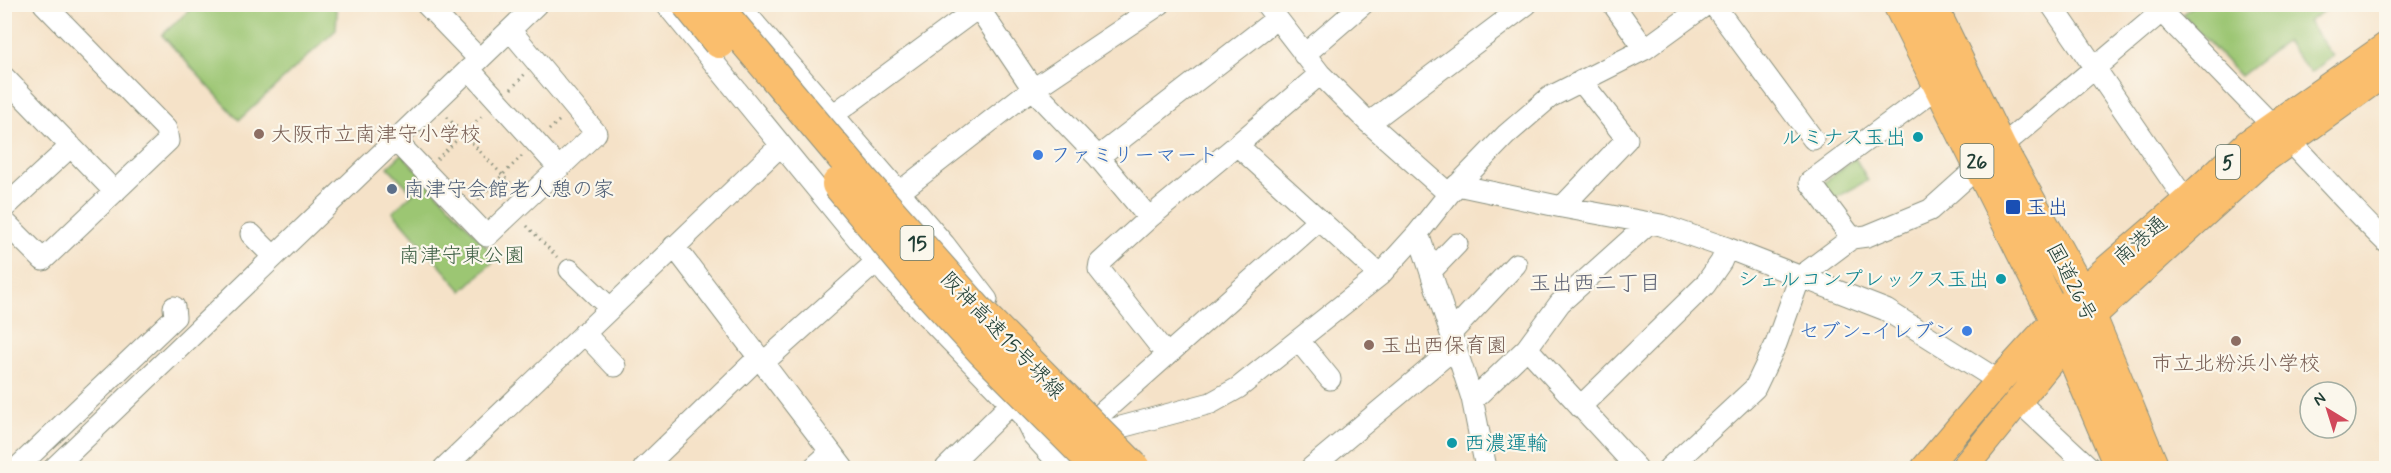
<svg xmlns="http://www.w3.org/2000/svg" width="2391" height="473" font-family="Mynerve,'Klee One',sans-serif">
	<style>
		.green { fill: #9cc673; stroke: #5e8254; stroke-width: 1.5 }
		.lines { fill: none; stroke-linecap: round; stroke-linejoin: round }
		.minor-casing { stroke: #8a907e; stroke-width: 23 }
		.major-casing { stroke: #8a907e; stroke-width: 29 }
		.highway-casing { stroke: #8a907e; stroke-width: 34 }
		.path { stroke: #8a907e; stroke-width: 3; stroke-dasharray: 1.5 4.5; stroke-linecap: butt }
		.minor { stroke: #fff; stroke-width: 21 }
		.major { stroke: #fabe6d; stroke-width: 27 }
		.highway { stroke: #fabe6d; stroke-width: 32 }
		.highway-bridge-casing { stroke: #8a907e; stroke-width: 34; stroke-linecap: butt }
		.highway-bridge { stroke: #fabe6d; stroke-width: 32 }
		.education-dot { fill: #8d6e63; stroke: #fbf7ec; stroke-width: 2 }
		.culture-dot { fill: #0f9aa8; stroke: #fbf7ec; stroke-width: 2 }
		.shop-dot { fill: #3f7fe0; stroke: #fbf7ec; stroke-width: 2 }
		.service-dot { fill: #5c6f8a; stroke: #fbf7ec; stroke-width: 2 }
		.transit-dot { fill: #1a4fb4; stroke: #fbf7ec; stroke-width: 2 }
		.labels { text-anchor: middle; stroke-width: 4.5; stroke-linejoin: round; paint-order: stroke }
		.shield { fill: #fbf7ec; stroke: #61756b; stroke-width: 1.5 }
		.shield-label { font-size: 20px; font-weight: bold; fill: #1f3d34 }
		.education-label { font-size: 21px; fill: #785e54; stroke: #fbf7ec; text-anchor: start }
		.culture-label { font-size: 21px; fill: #0d838f; stroke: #fbf7ec; text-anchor: end }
		.shop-label { font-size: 21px; fill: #366cbe; stroke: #fbf7ec; text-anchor: start }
		.service-label { font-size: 21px; fill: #4e5e75; stroke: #fbf7ec; text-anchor: start }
		.transit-label { font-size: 21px; fill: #164399; stroke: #fbf7ec; text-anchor: start }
		.street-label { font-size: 21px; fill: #1f3d34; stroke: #fbf7ec }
		.park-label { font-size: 21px; fill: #3e5f44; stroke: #fbf7ec }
		.neighbourhood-label { font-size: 22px; fill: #606475; stroke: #fbf7ec }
	</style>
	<rect width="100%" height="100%" fill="#fbf7ec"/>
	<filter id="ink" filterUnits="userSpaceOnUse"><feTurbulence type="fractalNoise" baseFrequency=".0167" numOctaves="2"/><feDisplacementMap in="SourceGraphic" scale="12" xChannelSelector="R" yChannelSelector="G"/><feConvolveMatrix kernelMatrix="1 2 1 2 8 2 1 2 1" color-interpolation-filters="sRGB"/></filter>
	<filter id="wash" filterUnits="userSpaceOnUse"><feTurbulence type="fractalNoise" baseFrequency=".008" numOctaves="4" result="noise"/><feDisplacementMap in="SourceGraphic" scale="24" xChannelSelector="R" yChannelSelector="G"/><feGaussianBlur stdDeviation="1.35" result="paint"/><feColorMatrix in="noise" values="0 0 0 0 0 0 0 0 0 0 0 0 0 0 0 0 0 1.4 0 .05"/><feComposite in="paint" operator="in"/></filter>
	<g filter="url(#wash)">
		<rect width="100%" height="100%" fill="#f5e2c8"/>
		<!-- green -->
		<path class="green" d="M2196 4 2332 5 2308 22 2333 56 2310 73 2286 41 2240 76 2182 14Z
			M331 5 337 11 336 30 239 120 162 35 195 5Z
			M402 154 497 258 462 291 393 212 413 193 388 167Z
			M1855 158 1868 180 1830 201 1820 186Z"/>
	</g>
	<g filter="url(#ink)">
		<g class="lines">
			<defs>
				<path id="minor" d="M426 4 479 59
					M666 4 888 276 1023 416 1052 433
					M738 4 944 244 987 300
					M976 4 1033 89 1098 157 1149 218
					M1266 4 1320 74 1237 145 1380 275
					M1613 4 1645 49
					M1713 4 1813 139
					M2051 4 2186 201
					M2154 4 2273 126
					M1304 55 1363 4
					M469 69 559 168
					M1320 74 1369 123 1449 194
					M4 77 115 192
					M833 115 983 4
					M1369 123 1527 4
					M395 140 487 236 596 133 510 30
					M2290 141C2322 175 2353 210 2386 242
					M2000 148 2160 13
					M1098 157 1276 19
					M1457 185 1562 207 1661 225 1727 248 1886 310 1999 381
					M888 201 1020 98 1160 4
					M1562 207 1627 139 1581 81
					M4 208 71 146
					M4 221 43 260 168 141 166 129 44 4
					M1418 233 1472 398 1486 468
					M251 234 273 256
					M1852 238 1810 182 1939 86
					M674 246 843 468
					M570 270 610 308
					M1431 271 1457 244
					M1452 332 1516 264
					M584 333 615 366
					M1299 341 1330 379
					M1527 348 1637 468
					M1166 354 1099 269 1100 263 1149 218 1237 145
					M763 363 876 262
					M1473 400 1527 348 1560 303 1649 223
					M2018 401 2090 468
					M1580 407 1705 285 1721 262 1727 248
					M1025 419 1033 435 1063 468
					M1094 420 1319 220
					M1106 431 1211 403 1238 388 1380 275 1418 233 1449 194 1506 135 1550 97 1645 49 1707 4
					M17 468 175 317 174 307
					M54 468 537 4
					M444 468 780 146
					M644 468 759 357
					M813 468 831 452
					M946 468 1011 404
					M1311 468 1457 346
					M1669 468 1755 388 1776 344 1800 277 1852 238 1867 236 1930 210 1979 166"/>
				<path id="major" d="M1925 468 1999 381 2080 292 2186 201 2248 143 2386 46
					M1964 468 2067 341 2091 317 2261 162 2386 72"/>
				<path id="highway" d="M1899 4 2067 341 2121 468
					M1930 4 2000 148 2080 292 2153 468"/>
			</defs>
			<!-- minor casing -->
			<use href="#minor" class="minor-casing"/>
			<!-- major casing -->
			<use href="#major" class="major-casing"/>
			<!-- highway casing -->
			<use href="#highway" class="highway-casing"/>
			<!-- path -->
			<path class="path" d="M511 89 525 74
				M447 117 513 186
				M549 130 560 120
				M437 159 484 114
				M478 199 523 155
				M527 226 557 257"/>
			<!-- minor -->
			<use href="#minor" class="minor"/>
			<!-- major -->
			<use href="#major" class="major"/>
			<!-- highway -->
			<use href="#highway" class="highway"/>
			<defs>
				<path id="highway-bridge" d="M688 4 719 42
					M714 4 862 180 977 310 1134 468
					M838 184 927 290 982 350 1099 468"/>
			</defs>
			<!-- highway-bridge casing -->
			<use href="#highway-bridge" class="highway-bridge-casing"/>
			<!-- highway-bridge -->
			<use href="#highway-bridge" class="highway-bridge"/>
		</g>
	</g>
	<!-- markers -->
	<g class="education-dot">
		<circle cx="259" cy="134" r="6"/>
		<circle cx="2236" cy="341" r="6"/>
		<circle cx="1369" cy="345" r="6"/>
	</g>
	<g class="culture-dot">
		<circle cx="1918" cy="137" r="6"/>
		<circle cx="2001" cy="279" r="6"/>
		<circle cx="1452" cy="443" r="6"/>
	</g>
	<g class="shop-dot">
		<circle cx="1038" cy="155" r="6"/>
		<circle cx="1967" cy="331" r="6"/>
	</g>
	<circle class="service-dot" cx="392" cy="189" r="6"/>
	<rect class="transit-dot" x="2005" y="199" width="16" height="16" rx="3"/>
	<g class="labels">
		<!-- shield labels -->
		<g class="shield">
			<rect x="1960.5" y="144" width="33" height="34" rx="4.5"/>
			<rect x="2216" y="145" width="24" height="34" rx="4.5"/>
			<rect x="900.5" y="226" width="33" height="34" rx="4.5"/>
		</g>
		<g class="shield-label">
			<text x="1977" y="168">26</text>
			<text x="2228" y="169">5</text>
			<text x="917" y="250">15</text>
		</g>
		<!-- education labels -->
		<g class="education-label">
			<text x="271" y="141">大阪市立南津守小学校</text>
			<text x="1381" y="352">玉出西保育園</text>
			<text x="2236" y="370" text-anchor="middle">市立北粉浜小学校</text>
		</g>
		<!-- culture labels -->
		<g class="culture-label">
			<text x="1906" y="144">ルミナス玉出</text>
			<text x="1989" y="286">シェルコンプレックス玉出</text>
			<text x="1464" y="450" text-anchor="start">西濃運輸</text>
		</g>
		<!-- shop labels -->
		<g class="shop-label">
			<text x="1050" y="162">ファミリーマート</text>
			<text x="1955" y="338" text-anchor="end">セブン-イレブン</text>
		</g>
		<!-- service labels -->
		<g class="service-label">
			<text x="404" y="196">南津守会館老人憩の家</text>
		</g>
		<!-- transit labels -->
		<g class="transit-label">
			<text x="2026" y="214">玉出</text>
		</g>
		<!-- street labels -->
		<g class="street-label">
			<text transform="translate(2140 240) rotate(-41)" y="7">南港通</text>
			<text transform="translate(2072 282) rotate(63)" y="7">国道26号</text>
			<text transform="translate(1003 335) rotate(46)" y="7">阪神高速15号堺線</text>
		</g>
		<!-- park labels -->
		<g class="park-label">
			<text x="462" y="262">南津守東公園</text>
		</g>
		<!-- neighbourhood labels -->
		<g class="neighbourhood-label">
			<text x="1595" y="290">玉出西二丁目</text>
		</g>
	</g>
	<!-- margin -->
	<rect width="2391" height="473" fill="none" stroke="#fbf7ec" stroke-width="24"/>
	<!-- north arrow -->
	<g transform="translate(2328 410) rotate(322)"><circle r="28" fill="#fbf7ec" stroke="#a3ada2" stroke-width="1.5"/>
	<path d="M0-4.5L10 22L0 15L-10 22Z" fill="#d1495b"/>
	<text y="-9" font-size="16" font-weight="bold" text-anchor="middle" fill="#1f3d34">N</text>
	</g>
</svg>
